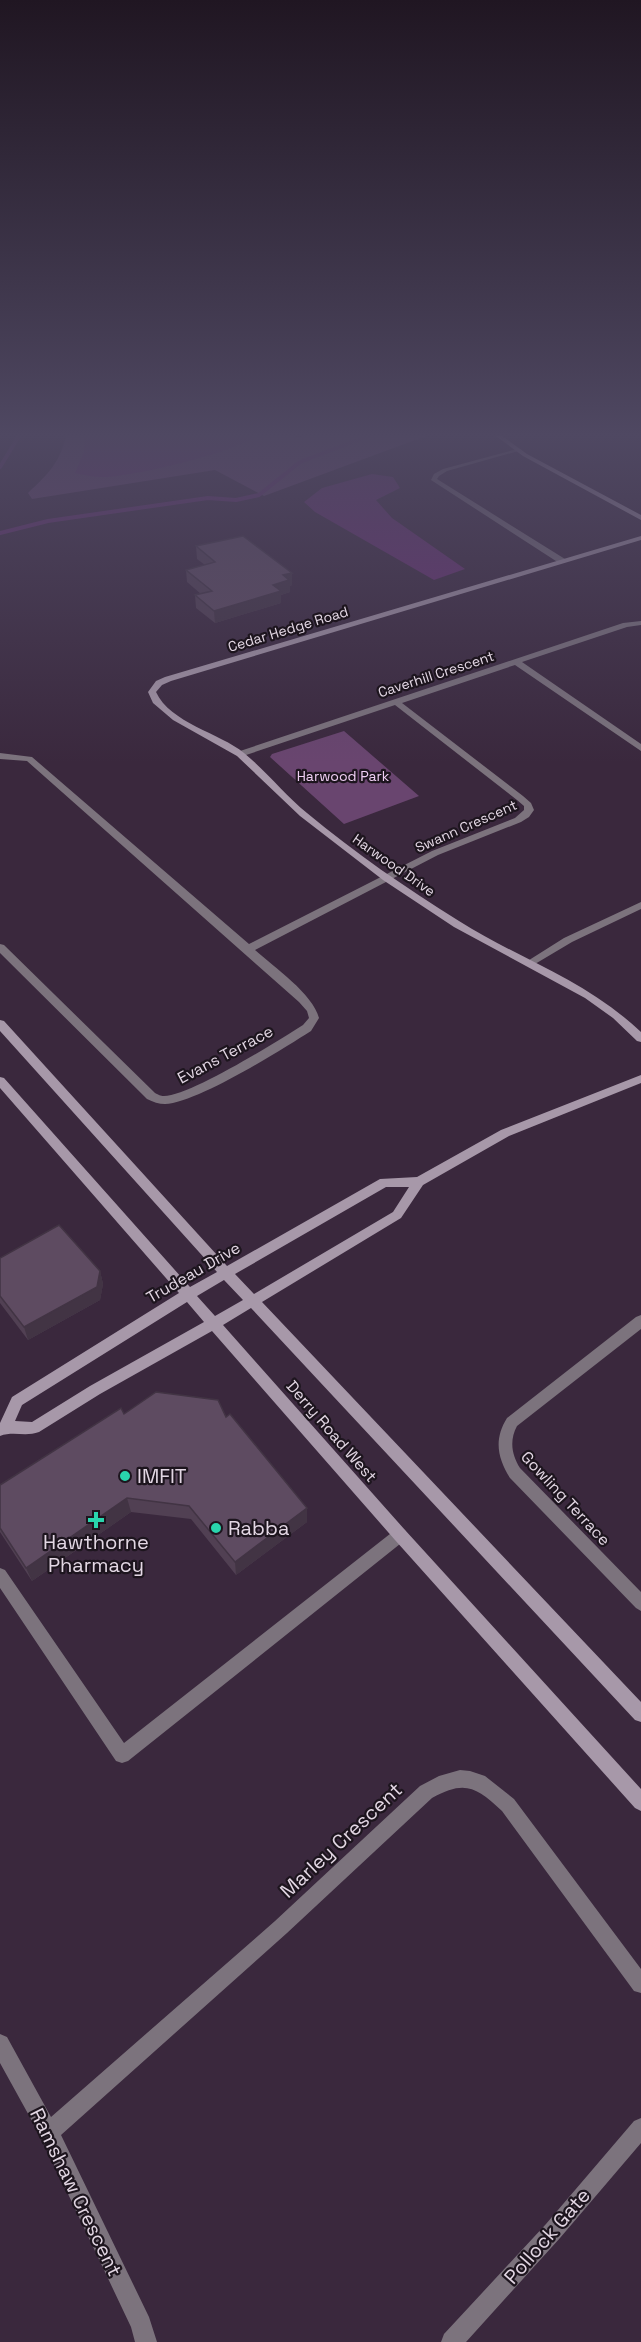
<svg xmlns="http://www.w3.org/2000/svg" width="641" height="2342" font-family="'Space Grotesk',sans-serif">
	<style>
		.green { fill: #69456f }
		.water { fill: #692f72 }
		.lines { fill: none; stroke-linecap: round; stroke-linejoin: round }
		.stream { stroke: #692f72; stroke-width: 4 }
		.lane { fill: #7c737d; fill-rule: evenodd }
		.street { fill: #7c737d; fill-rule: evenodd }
		.secondary { fill: #a798a9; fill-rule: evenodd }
		.wall { fill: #514053 }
		.shaded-wall { fill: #423444 }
		.building { fill: #5e4b61; stroke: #423444; stroke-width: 1.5 }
		.poi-dot { fill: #29d5ad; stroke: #1d151e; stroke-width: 2 }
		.labels { text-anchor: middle; stroke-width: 4.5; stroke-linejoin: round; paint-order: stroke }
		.far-street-label { font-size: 14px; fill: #e3d7e4; stroke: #1d151e }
		.far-park-label { font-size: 14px; fill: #f0cff4; stroke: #1d151e }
		.street-label { font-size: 16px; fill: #e3d7e4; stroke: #1d151e }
		.near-poi-label { font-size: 20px; fill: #e3d7e4; stroke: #1d151e; text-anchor: start }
		.near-street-label { font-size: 20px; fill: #e3d7e4; stroke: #1d151e }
	</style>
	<rect width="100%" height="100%" fill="#3a283d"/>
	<!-- green -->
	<path class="green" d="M66 436H294L299 438 305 436H426L264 496 215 470 32 499 28 493C49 473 59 464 66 436Z
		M344 731 419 796 344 824 270 757 272 754Z"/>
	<!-- water -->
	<path class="water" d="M85 436H255C238 452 127 478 102 477 93 477 84 475 75 473L84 452Z
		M372 474 393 477 400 488 376 500 392 518 465 569 434 580 315 512 304 502 322 488Z"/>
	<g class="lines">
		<!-- stream -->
		<path class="stream" d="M0 467 19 436
			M0 533 48 521 208 498 236 500 259 495 300 462 368 436"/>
		<!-- lane -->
		<path class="lane" d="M400 1528 405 1530 407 1535 405 1540 128 1761 122 1763 116 1761 0 1588V1568L5 1570 124 1743 395 1530Z"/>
		<!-- street -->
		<path class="street" d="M517 449 522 450 447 471 439 476 437 479 565 559V563H559L431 480 434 474 443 469Z
			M641 621V625L627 627 522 662 641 744V751L515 665 402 703 523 796 531 803 534 810 529 817 521 822 438 855 255 950C274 967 313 994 319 1018L311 1031C281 1050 197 1103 165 1104 159 1104 153 1102 147 1099L0 953V944L4 945 155 1093C159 1095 160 1096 164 1096 190 1096 278 1041 303 1025L309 1018 307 1011 299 1002 27 761 0 759V753L32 757 249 944 432 851 515 818 524 810V806L517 800 395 705 243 756H237V752L623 623Z
			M641 902V909L572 942 535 964 531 965 526 962 564 938Z
			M641 1315V1329L517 1426C509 1441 512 1455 520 1468L641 1592V1611L636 1608 510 1478C497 1457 494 1439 507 1418L636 1317Z
			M460 1770 470 1771 485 1776 514 1799 641 1969V1993L634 1991 502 1811C476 1787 465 1780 432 1798L287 1933 61 2135 149 2317 157 2342H135L131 2327 42 2139 0 2063V2034L7 2037 51 2117 275 1921 420 1786 439 1776Z
			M641 2118V2143L560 2238 466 2342H441L444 2334 546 2224 634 2121Z"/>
		<!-- secondary -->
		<path class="secondary" d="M496 436H502L527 454 641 515V520L523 456Z
			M641 536V540L171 681 162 685 156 692C170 723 220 733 244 753 267 772 285 795 307 813 355 853 406 888 459 921 521 960 586 980 641 1032V1042L637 1041 613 1018 585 998 454 927 383 880 300 816 237 756 173 720 153 703 148 692 156 681 165 677Z
			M0 1020 4 1021 227 1266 380 1179 417 1177 501 1130 641 1075V1083L509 1136 423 1185 401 1218 262 1302 641 1702V1722L635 1720 251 1308 223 1325 405 1530 641 1789V1811L635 1808 395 1540 212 1331 100 1394 39 1432C26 1437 13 1431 0 1436V1423L12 1397 179 1293 0 1088V1077L4 1078 190 1287 217 1272 0 1031ZM386 1187H409L393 1212 254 1294 235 1274ZM224 1280 243 1300 215 1316 197 1296ZM187 1302 204 1322 90 1386 32 1422 15 1421 22 1405Z"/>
	</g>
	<!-- wall -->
	<path class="wall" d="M196 546 292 585 290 586V592L281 595V603L215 623 196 608 195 595 201 594 187 582 186 570 205 565 197 559Z
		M0 1258 100 1271 103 1284 100 1300 28 1340 0 1303Z
		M124 1414 226 1417 307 1522 236 1575 191 1519 131 1512 32 1581 0 1532V1485Z"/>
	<!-- shaded-wall -->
	<path class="shaded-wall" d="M292 573V585L290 586V592L281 595V603L215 623 214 611 283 575Z
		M100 1271 103 1284 100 1300 28 1340 24 1327Z
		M127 1498 131 1512 32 1581 26 1568Z
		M307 1508V1522L236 1575 235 1562Z"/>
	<!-- building -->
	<path class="building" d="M243 536 292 573 283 575 289 580 273 585 281 591 214 611 195 595 212 591 186 570 215 562 196 546Z
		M59 1225 100 1271 97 1287 24 1327 0 1296V1258Z
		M156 1392 218 1400 226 1417 230 1414 307 1508 235 1562 189 1506 127 1498 26 1568 0 1528V1485L121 1408 124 1414Z"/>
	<!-- sky -->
	<linearGradient id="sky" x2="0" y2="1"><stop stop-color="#201622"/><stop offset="0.57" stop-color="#4f4862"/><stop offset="1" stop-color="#4f4862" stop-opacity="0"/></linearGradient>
	<rect width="641" height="763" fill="url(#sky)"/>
	<!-- markers -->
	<g class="poi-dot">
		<circle cx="125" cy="1476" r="6"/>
		<path d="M93 1511h6v6h6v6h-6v6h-6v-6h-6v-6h6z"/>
		<circle cx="216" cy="1528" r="6"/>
	</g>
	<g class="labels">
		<!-- far-street labels -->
		<g class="far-street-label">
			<text transform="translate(288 629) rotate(-17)" y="5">Cedar Hedge Road</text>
			<text transform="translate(436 674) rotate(-18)" y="5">Caverhill Crescent</text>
			<text transform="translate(466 826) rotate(-24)" y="5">Swann Crescent</text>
			<text transform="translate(394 865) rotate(35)" y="5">Harwood Drive</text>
		</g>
		<!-- far-park labels -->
		<g class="far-park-label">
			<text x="343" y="781">Harwood Park</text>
		</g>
		<!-- street labels -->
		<g class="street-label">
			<text transform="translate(225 1054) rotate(-28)" y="6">Evans Terrace</text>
			<text transform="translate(193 1272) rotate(-30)" y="6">Trudeau Drive</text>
			<text transform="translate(332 1431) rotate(49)" y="6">Derry Road West</text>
			<text transform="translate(566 1498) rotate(47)" y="6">Gowling Terrace</text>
		</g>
		<!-- near-poi labels -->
		<g class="near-poi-label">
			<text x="137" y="1483">IMFIT</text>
			<text x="228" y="1535">Rabba</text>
			<text x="96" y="1549" text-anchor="middle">Hawthorne<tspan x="96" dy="23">Pharmacy</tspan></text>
		</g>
		<!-- near-street labels -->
		<g class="near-street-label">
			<text transform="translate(341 1840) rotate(-43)" y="7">Marley Crescent</text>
			<text transform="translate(76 2192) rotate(64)" y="7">Ramshaw Crescent</text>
			<text transform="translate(547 2236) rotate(-49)" y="7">Pollock Gate</text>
		</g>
	</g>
</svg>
